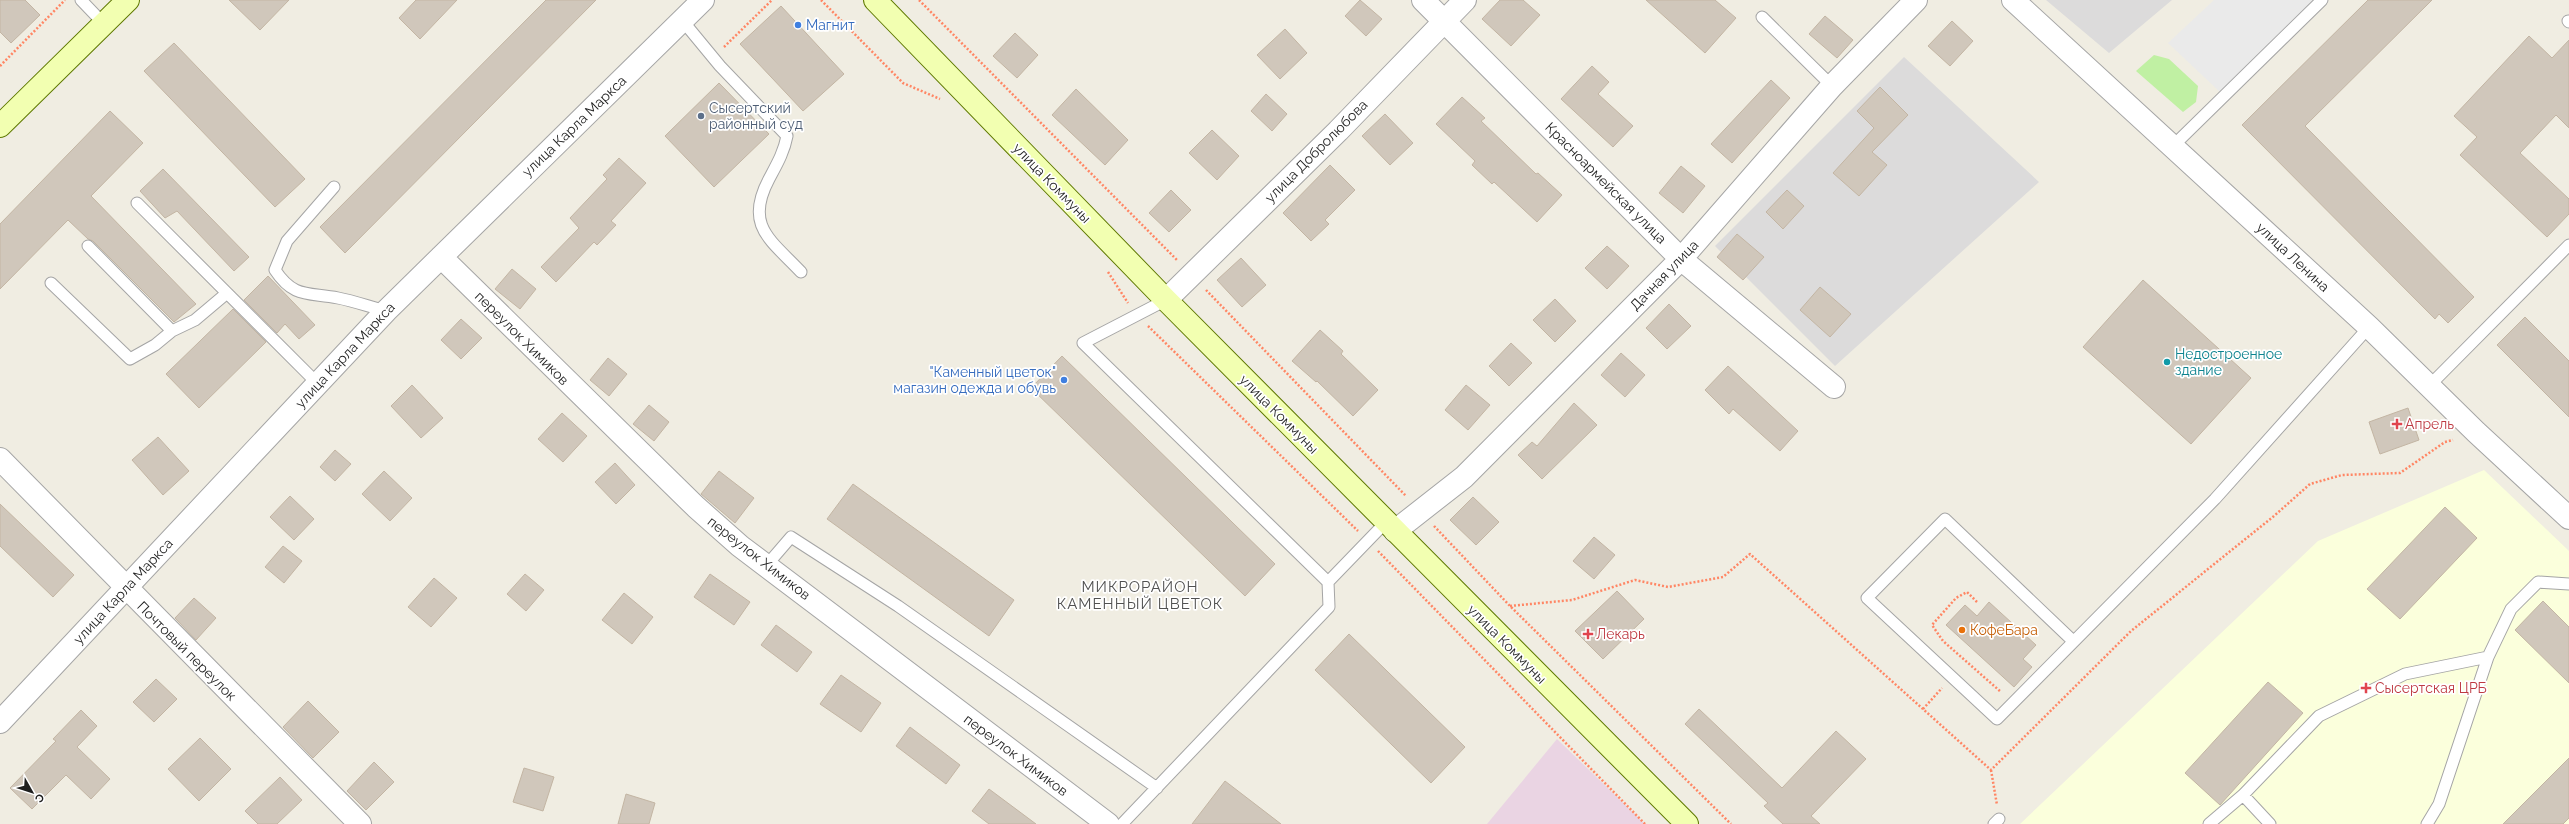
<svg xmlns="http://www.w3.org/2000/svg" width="2569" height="824" font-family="Raleway,sans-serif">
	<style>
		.residential { fill: #dcdbdb }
		.industrial { fill: #ead4e3 }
		.education { fill: #fbffdc }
		.grass { fill: #c0f0a3 }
		.parking { fill: #eaeaea }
		.building { fill: #d0c7bb; stroke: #c3b5a3 }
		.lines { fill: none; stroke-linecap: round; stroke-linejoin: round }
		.lane-casing { stroke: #a5a5a5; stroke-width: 13 }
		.street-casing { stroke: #a5a5a5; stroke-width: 24 }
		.secondary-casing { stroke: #5f7900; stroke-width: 24 }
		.path { stroke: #ff8664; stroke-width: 2.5; stroke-dasharray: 2 2; stroke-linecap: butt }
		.lane { stroke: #fff; stroke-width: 11 }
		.street { stroke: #fff; stroke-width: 22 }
		.secondary { stroke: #f2ffb1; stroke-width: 22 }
		.shop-dot { fill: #3f7fe0; stroke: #fff; stroke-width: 1.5 }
		.service-dot { fill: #5c6f8a; stroke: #fff; stroke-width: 1.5 }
		.culture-dot { fill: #0f9aa8; stroke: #fff; stroke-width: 1.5 }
		.health-dot { fill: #e0444e; stroke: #fff; stroke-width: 1.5 }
		.food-dot { fill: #e8710a; stroke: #fff; stroke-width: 1.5 }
		.labels { text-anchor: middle; stroke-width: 3.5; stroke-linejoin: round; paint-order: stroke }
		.shop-label { font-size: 14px; fill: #366cbe; stroke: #fff; text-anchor: start }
		.service-label { font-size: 14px; fill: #4e5e75; stroke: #fff; text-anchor: start }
		.street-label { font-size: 14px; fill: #1e1e1e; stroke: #fff }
		.culture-label { font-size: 14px; fill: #0d838f; stroke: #fff; text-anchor: start }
		.health-label { font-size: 14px; fill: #be3a42; stroke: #fff; text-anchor: start }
		.food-label { font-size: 14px; fill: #c56008; stroke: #fff; text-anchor: start }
		.neighbourhood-label { font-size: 15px; letter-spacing: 1px; fill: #515151; stroke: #fff }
	</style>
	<rect width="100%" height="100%" fill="#f0ede2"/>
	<!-- residential -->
	<path class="residential" d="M2046 0H2172L2109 53Z
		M1904 57 2039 182 1835 366 1715 246Z"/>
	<!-- industrial -->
	<path class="industrial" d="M1557 739 1645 824H1487Z"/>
	<!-- education -->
	<path class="education" d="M2484 470 2569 551V824H2020L2318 541Z"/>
	<!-- grass -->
	<path class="grass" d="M2154 55 2169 59 2198 86 2196 102 2183 112 2136 71Z"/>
	<!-- parking -->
	<path class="parking" d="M2214 0H2316L2220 92 2168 43Z"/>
	<!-- building -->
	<path class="building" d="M0 0H25L40 15 11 43 0 32Z
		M229 0H289L260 30Z
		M416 0H457L420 39 399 18Z
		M546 0H596L345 253 320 227Z
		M1360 0 1382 19 1366 36 1345 16Z
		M1500 0H1523L1540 15 1511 46 1482 19Z
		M1646 0H1715L1736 18 1705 53Z
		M2368 0H2432L2305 126 2474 297 2448 323 2439 314 2435 319 2242 125Z
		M781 6 844 74 803 111 740 44Z
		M1825 16 1853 40 1837 58 1809 34Z
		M1952 21 1973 41 1950 66 1928 46Z
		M1285 29 1307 53 1280 79 1257 55Z
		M1015 33 1038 55 1017 78 993 56Z
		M2529 36 2552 58 2569 40V128L2556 115 2520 153 2569 199V214L2547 237 2460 155 2477 137 2454 116Z
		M174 43 305 179 275 207 144 71Z
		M1592 66 1609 82 1598 94 1633 126 1613 147 1561 99Z
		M1771 80 1790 98 1732 163 1711 144Z
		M719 83 769 134 714 187 665 136Z
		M1880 87 1908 115 1872 152 1887 165 1859 196 1833 173 1874 128 1857 111Z
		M1076 89 1128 140 1105 165 1052 115Z
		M1266 94 1287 114 1272 131 1251 111Z
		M1462 97 1485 118 1481 121 1536 174 1538 173 1562 195 1537 222 1494 182 1492 184 1472 165 1475 161 1436 124Z
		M110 111 143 143 91 196 196 304 174 322 93 241 88 239 68 220 0 289V224Z
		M1385 114 1413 143 1390 165 1362 136Z
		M1212 130 1239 156 1217 180 1189 153Z
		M619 158 646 183 611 221 616 225 597 245 594 242 556 282 541 267 579 228 570 218 607 179 603 175Z
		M1330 165 1355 190 1325 220 1329 224 1311 241 1283 213Z
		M1681 166 1705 186 1683 213 1659 193Z
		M163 169 249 257 234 271 177 211 165 218 140 191Z
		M1171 190 1191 210 1169 232 1149 213Z
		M1787 190 1804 206 1783 229 1766 212Z
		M1737 234 1764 257 1743 280 1717 257Z
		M1607 246 1629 266 1607 289 1585 268Z
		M1241 258 1266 285 1242 307 1217 280Z
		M512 269 536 289 520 309 495 289Z
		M268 276 315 325 299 339 285 324 277 333 244 300Z
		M2143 280 2251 378 2191 444 2083 347Z
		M1820 287 1851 314 1830 337 1800 310Z
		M1555 299 1576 321 1555 342 1533 320Z
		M1669 304 1691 326 1667 349 1646 328Z
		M233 309 266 342 199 408 166 374Z
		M2525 317 2569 361V417L2497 345Z
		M461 319 482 338 461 359 441 340Z
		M1320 330 1343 351 1341 354 1378 390 1353 416 1317 381 1316 382 1292 361Z
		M1511 343 1532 363 1509 386 1489 366Z
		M1621 353 1645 375 1625 397 1601 375Z
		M1062 356 1275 564 1245 596 1031 388Z
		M608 358 627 374 609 396 590 380Z
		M1728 366 1798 431 1780 451 1733 409 1729 414 1705 390Z
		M412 385 443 418 421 438 391 406Z
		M1466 385 1490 405 1468 430 1445 410Z
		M1574 403 1597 425 1542 479 1518 455 1532 442 1537 446Z
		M649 405 669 422 654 441 633 424Z
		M2408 408 2419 440 2380 454 2369 422Z
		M562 413 587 436 563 462 538 439Z
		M158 437 189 471 163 495 132 460Z
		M335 450 351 464 335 481 320 467Z
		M615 463 635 485 616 504 595 482Z
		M384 471 412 498 390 521 362 494Z
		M719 471 754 498 735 523 701 494Z
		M853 484 1014 600 989 636 827 519Z
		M290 496 314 519 294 540 270 517Z
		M1473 497 1499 522 1476 545 1450 520Z
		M0 504 74 575 53 597 0 546Z
		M2445 507 2477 538 2400 619 2367 589Z
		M1594 537 1615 555 1594 579 1573 561Z
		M283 546 302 561 284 583 265 567Z
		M525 574 544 590 526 611 507 594Z
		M710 574 750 602 734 625 694 597Z
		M434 578 457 598 431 627 408 607Z
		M1617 591 1644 619 1603 659 1575 631Z
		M624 593 653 617 632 644 602 620Z
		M194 598 216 618 196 640 175 618Z
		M2543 601 2569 627V683L2515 630Z
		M1989 602 2036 645 2023 659 2032 667 2014 687 1946 625 1965 605 1977 616Z
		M776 625 812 652 797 672 761 645Z
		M1349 634 1465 747 1431 783 1315 670Z
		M841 675 881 703 861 732 820 704Z
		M156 679 177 699 154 722 133 702Z
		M2268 682 2303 713 2220 805 2185 773Z
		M308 701 339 732 313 758 283 727Z
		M1699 709 1782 788 1836 731 1866 759 1811 816 1820 824H1783L1764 806 1768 803 1685 724Z
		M81 710 97 726 77 747 110 779 91 799 66 775 32 809 10 788 56 741 53 739Z
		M910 727 960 765 946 784 896 746Z
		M200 738 231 769 199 801 168 769Z
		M2569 758V818L2563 824H2503Z
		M374 762 394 782 366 810 347 791Z
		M524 768 554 777 543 811 513 802Z
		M280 777 302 800 277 824H258L245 811Z
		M1225 781 1281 824H1192Z
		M989 789 1036 824H989L972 811Z
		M626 794 655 803 649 824H618Z"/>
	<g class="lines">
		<defs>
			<path id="lane" d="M81 0 104 24
				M1762 17 1832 86
				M682 20 720 66 787 136C784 152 777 164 769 179 744 226 771 240 801 272
				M2568 21 2569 22
				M2172 147 2322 0
				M334 187 287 241 275 270C294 299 309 292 338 298 354 301 370 307 386 311
				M137 203 318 384
				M88 246 172 331 195 320 227 293
				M51 283 130 359 155 345 172 331
				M1166 300 1083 343 1328 582 1386 522
				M2429 386 2569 245
				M766 566 791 537 898 606 1157 788
				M2073 641 1945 519 1867 598 1997 719 2215 499 2369 327
				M2243 795 2270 824
				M1122 824 1329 607 1328 582
				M1994 824 1999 819
				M2209 824 2243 795 2319 716 2405 674 2488 657
				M2427 824 2439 804 2488 657 2511 609 2538 582 2569 584"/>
			<path id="street" d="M1423 0 1681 259 1834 387
				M2013 0 2369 327 2476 432 2569 518
				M441 257 696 507 740 546 1108 824
				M1166 300 1338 131 1465 0
				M0 459 360 824
				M1395 531 1464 477 1681 259 1832 86 1916 0
				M0 722 386 311 703 0"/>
			<path id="secondary" d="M875 0 1166 300 1687 824
				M0 126 128 0"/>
		</defs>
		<!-- lane casing -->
		<use href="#lane" class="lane-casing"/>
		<!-- street casing -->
		<use href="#street" class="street-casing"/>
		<!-- secondary casing -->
		<use href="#secondary" class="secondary-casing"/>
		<!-- path -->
		<path class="path" d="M821 0 903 83 940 99
			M919 0 1178 261
			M724 47 772 0
			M0 66 65 0
			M1108 272 1128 303
			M1206 290 1406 496
			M1148 326 1358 531
			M1434 526 1510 606 1731 824
			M1378 551 1645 824
			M1977 602 1967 592 1956 598 1932 625 1943 641 2001 692
			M1510 606 1572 600 1635 580 1668 587 1723 577 1750 554 1991 770 2131 631 2274 516 2310 484 2342 475 2400 473 2445 442 2453 440
			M1923 709 1942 688
			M1991 770 1997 805"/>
		<!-- lane -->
		<use href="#lane" class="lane"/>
		<!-- street -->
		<use href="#street" class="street"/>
		<!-- secondary -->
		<use href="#secondary" class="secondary"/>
	</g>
	<!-- markers -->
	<g class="shop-dot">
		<circle cx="798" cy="25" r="4"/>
		<circle cx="1064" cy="380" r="4"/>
	</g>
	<circle class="service-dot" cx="701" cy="116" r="4"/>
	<circle class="culture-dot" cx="2167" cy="362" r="4"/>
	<g class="health-dot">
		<path d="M2395 418h4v4h4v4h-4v4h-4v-4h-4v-4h4z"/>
		<path d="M1586 628h4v4h4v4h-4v4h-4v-4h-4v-4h4z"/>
		<path d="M2364 682h4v4h4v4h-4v4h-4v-4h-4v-4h4z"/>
	</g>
	<circle class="food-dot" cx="1962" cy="630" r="4"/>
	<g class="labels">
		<!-- shop labels -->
		<g class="shop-label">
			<text x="806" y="30">Магнит</text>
			<text x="1056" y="377" text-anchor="end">"Каменный цветок"<tspan x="1056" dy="16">магазин одежда и обувь</tspan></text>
		</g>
		<!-- service labels -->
		<g class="service-label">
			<text x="709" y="113">Сысертский<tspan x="709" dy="16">районный суд</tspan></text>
		</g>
		<!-- street labels -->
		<g class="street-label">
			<text transform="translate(574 126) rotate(-44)" y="5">улица Карла Маркса</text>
			<text transform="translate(1316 151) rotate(-45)" y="5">улица Добролюбова</text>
			<text transform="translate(1052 183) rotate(46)" y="5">улица Коммуны</text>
			<text transform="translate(1606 183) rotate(45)" y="5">Красноармейская улица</text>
			<text transform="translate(2293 257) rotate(43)" y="5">улица Ленина</text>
			<text transform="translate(1664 275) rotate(-46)" y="5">Дачная улица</text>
			<text transform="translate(522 338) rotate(45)" y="5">переулок Химиков</text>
			<text transform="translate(345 355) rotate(-47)" y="5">улица Карла Маркса</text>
			<text transform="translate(1279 414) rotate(45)" y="5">улица Коммуны</text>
			<text transform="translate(759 558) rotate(38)" y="5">переулок Химиков</text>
			<text transform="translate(123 591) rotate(-47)" y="5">улица Карла Маркса</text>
			<text transform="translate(1507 644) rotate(45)" y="5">улица Коммуны</text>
			<text transform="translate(187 651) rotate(45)" y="5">Почтовый переулок</text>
			<text transform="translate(1016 755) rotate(37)" y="5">переулок Химиков</text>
		</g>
		<!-- culture labels -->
		<g class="culture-label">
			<text x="2175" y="359">Недостроенное<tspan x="2175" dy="16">здание</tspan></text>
		</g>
		<!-- health labels -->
		<g class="health-label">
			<text x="2405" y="429">Апрель</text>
			<text x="1596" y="639">Лекарь</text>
			<text x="2375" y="693">Сысертская ЦРБ</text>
		</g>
		<!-- food labels -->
		<g class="food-label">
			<text x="1970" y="635">КофеБара</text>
		</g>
		<!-- neighbourhood labels -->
		<g class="neighbourhood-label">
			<text x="1140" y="592">МИКРОРАЙОН<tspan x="1140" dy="17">КАМЕННЫЙ ЦВЕТОК</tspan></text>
		</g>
	</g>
	<!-- north arrow -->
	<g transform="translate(32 792) rotate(129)" stroke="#ffffff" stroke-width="3" paint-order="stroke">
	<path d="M0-3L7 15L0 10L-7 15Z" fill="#1e1e1e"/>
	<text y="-6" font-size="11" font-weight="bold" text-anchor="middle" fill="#1e1e1e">С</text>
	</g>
</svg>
